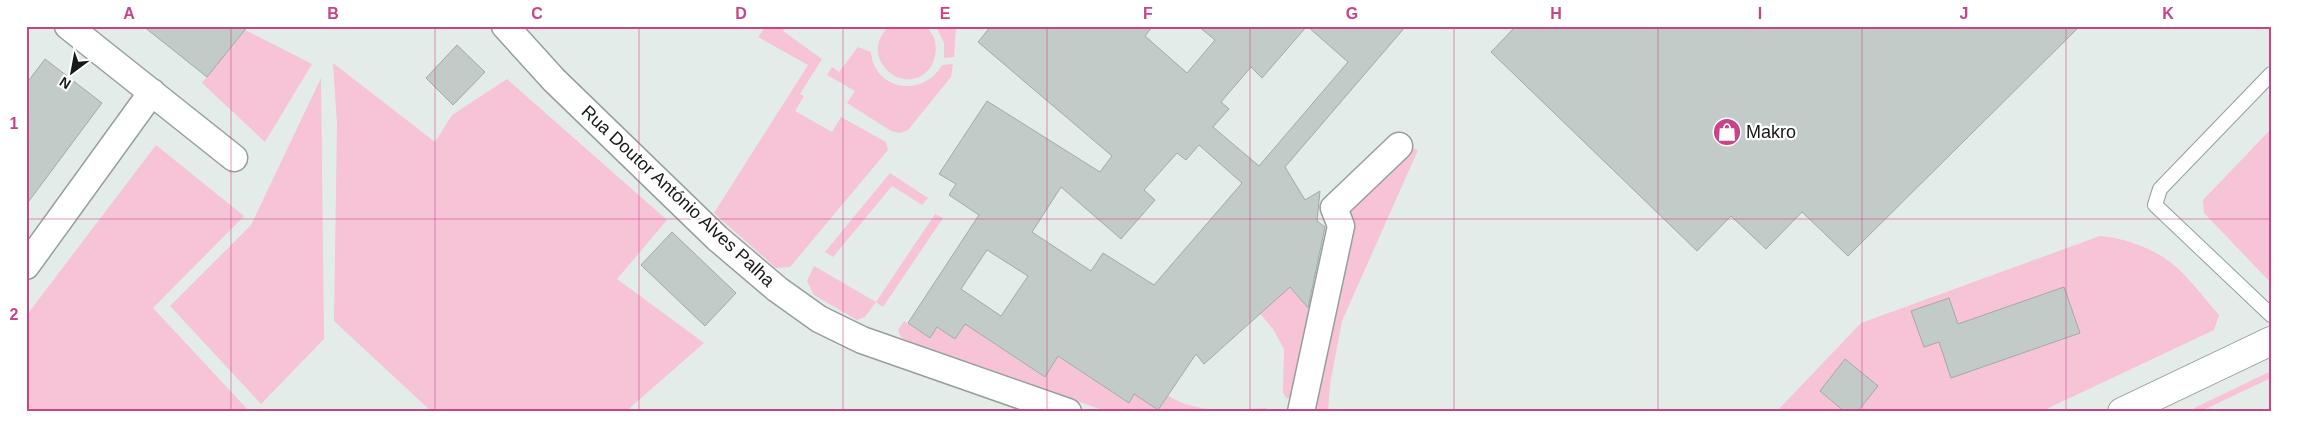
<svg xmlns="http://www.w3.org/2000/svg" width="2297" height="438" font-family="Helvetica,sans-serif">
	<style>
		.green { fill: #f6c3d7 }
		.building { fill: #c3cbc8; stroke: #a2aaa6; fill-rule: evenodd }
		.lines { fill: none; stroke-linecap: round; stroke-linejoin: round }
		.service-casing { stroke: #979f9c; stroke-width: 16 }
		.minor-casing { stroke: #979f9c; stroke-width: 29 }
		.tertiary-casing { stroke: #979f9c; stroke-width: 30 }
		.service { stroke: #fff; stroke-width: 14 }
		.minor { stroke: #fff; stroke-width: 26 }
		.tertiary { stroke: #fff; stroke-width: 28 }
		.grid { fill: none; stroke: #c84487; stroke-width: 1; stroke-opacity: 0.55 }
		.labels { text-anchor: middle; stroke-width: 4.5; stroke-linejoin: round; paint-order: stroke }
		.poi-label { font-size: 18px; fill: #171a19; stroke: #fff; text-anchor: start }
		.street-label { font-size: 18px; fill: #171a19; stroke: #fff }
		.neatline { fill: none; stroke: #c84487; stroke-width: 2 }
		.grid-label { font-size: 16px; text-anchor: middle; font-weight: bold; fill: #c84487 }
	</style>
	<rect width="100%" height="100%" fill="#e4ece9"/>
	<!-- green -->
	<path class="green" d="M766 26H786L783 31 822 59 800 94 804 96 795 111 832 132 841 117 886 142 888 150 790 267 776 268 714 213 808 65 758 37Z
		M890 26C899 26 916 23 924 27 939 33 938 57 930 68 904 101 855 55 890 26Z
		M936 26H956L954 57 944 58V43Z
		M245 30 312 64 265 142 202 83Z
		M858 47 871 52C874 91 924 98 942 65L953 64 951 77 908 130 900 133 891 131 847 103 855 91 827 75 832 67 839 72Z
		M333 63 435 142 452 115 507 79 667 220 617 279 704 343 625 412H432L334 321 337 124Z
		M321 78 324 339 261 404 170 306 251 225Z
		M2271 129V283L2204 213 2203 200Z
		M156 145 244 216 153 308 250 412H26V316Z
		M1410 147 1418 150 1342 321 1330 384 1328 412H1307L1350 211 1365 193 1389 176Z
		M890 173 928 198 922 205 892 186 833 257 825 252Z
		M935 214 943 218 883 307 876 302 865 317 857 320 814 295 807 281 814 266 876 302Z
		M2100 236C2119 237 2146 246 2163 257 2185 271 2202 296 2219 315L2214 330 2040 412H1776L1861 323Z
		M1280 276 1317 319 1304 384 1287 399 1283 393 1284 349 1273 329 1250 302Z
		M904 321 930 338 937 327 955 339 965 324 1044 377 1058 356 1128 403 1134 394 1157 410 1167 395C1197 415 1232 409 1266 408L1270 412H1109L910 344 901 337 898 330Z
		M2271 371V378L2199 412H2186Z"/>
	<!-- building -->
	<path class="building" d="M143 26H248L207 77Z
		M991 26H1153L1145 36 1187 73 1215 40 1198 26H1406L1285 167 1305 200 1320 191 1317 221 1325 227 1308 308 1290 287 1204 364 1196 354 1158 410 1134 394 1129 403 1058 356 1045 377 965 324 955 339 937 327 930 338 908 323 979 215 949 195 956 184 939 174 987 101 1100 172 1112 156 978 42ZM1307 26 1348 62 1259 166 1213 127 1229 109 1221 102 1251 67 1262 78ZM1199 145 1242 183 1154 285 1103 253 1091 271 1032 232 1061 187 1121 239 1155 200 1144 190 1177 153 1186 160ZM987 250 1028 276 1001 316 961 289Z
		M1516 26H2080L1848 256 1802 212 1766 249 1731 216 1697 251 1491 52Z
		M457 45 485 72 453 105 426 78Z
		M45 59 102 103 26 205V84Z
		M672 232 736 293 705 326 641 265Z
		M2064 287 2080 333 1951 378 1939 342 1924 347 1911 311 1949 298 1958 324Z
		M1845 359 1878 386 1857 412H1845L1820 391Z"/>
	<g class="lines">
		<defs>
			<path id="service" d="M2271 74 2160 189 2155 205 2271 315"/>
			<path id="minor" d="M68 26 234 158
				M505 26 554 80 717 238 777 289 819 319 862 340 1068 412
				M26 266 152 92
				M1301 412 1341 226 1334 208 1399 146"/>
			<path id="tertiary" d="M2122 412 2271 341"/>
		</defs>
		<!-- service casing -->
		<use href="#service" class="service-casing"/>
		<!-- minor casing -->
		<use href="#minor" class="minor-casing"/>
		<!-- tertiary casing -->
		<use href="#tertiary" class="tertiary-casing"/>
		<!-- service -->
		<use href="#service" class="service"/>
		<!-- minor -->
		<use href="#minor" class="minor"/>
		<!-- tertiary -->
		<use href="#tertiary" class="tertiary"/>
	</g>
	<!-- grid -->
	<path class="grid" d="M231 26V412M435 26V412M639 26V412M843 26V412M1047 26V412M1250 26V412M1454 26V412M1658 26V412M1862 26V412M2066 26V412M26 219H2271"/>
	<!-- icons -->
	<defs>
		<symbol id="shop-disc" viewBox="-11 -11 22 22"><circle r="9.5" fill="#c84487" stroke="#fff"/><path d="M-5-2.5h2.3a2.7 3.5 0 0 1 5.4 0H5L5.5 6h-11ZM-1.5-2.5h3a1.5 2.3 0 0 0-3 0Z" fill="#fff"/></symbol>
	</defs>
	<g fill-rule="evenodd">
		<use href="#shop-disc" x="1711" y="116" width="32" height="32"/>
	</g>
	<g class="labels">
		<!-- poi labels -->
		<g class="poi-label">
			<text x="1746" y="138">Makro</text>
		</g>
		<!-- street labels -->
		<g class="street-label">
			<text transform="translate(678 196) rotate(43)" y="6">Rua Doutor António Alves Palha</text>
		</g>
	</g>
	<!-- border -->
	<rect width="2297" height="438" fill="none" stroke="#ffffff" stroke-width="55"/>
	<!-- north arrow -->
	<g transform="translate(72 72) rotate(212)" stroke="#ffffff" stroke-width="4" paint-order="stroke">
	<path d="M0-4L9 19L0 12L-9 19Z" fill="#171a19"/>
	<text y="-8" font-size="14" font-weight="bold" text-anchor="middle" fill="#171a19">N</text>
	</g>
	<rect x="28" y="28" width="2242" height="382" class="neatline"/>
	<g class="grid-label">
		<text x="129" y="19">A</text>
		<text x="333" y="19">B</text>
		<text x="537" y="19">C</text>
		<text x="741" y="19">D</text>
		<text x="945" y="19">E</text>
		<text x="1148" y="19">F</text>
		<text x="1352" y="19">G</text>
		<text x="1556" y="19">H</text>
		<text x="1760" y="19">I</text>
		<text x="1964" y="19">J</text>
		<text x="2168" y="19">K</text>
		<text x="14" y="129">1</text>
		<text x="14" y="320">2</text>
	</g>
</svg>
